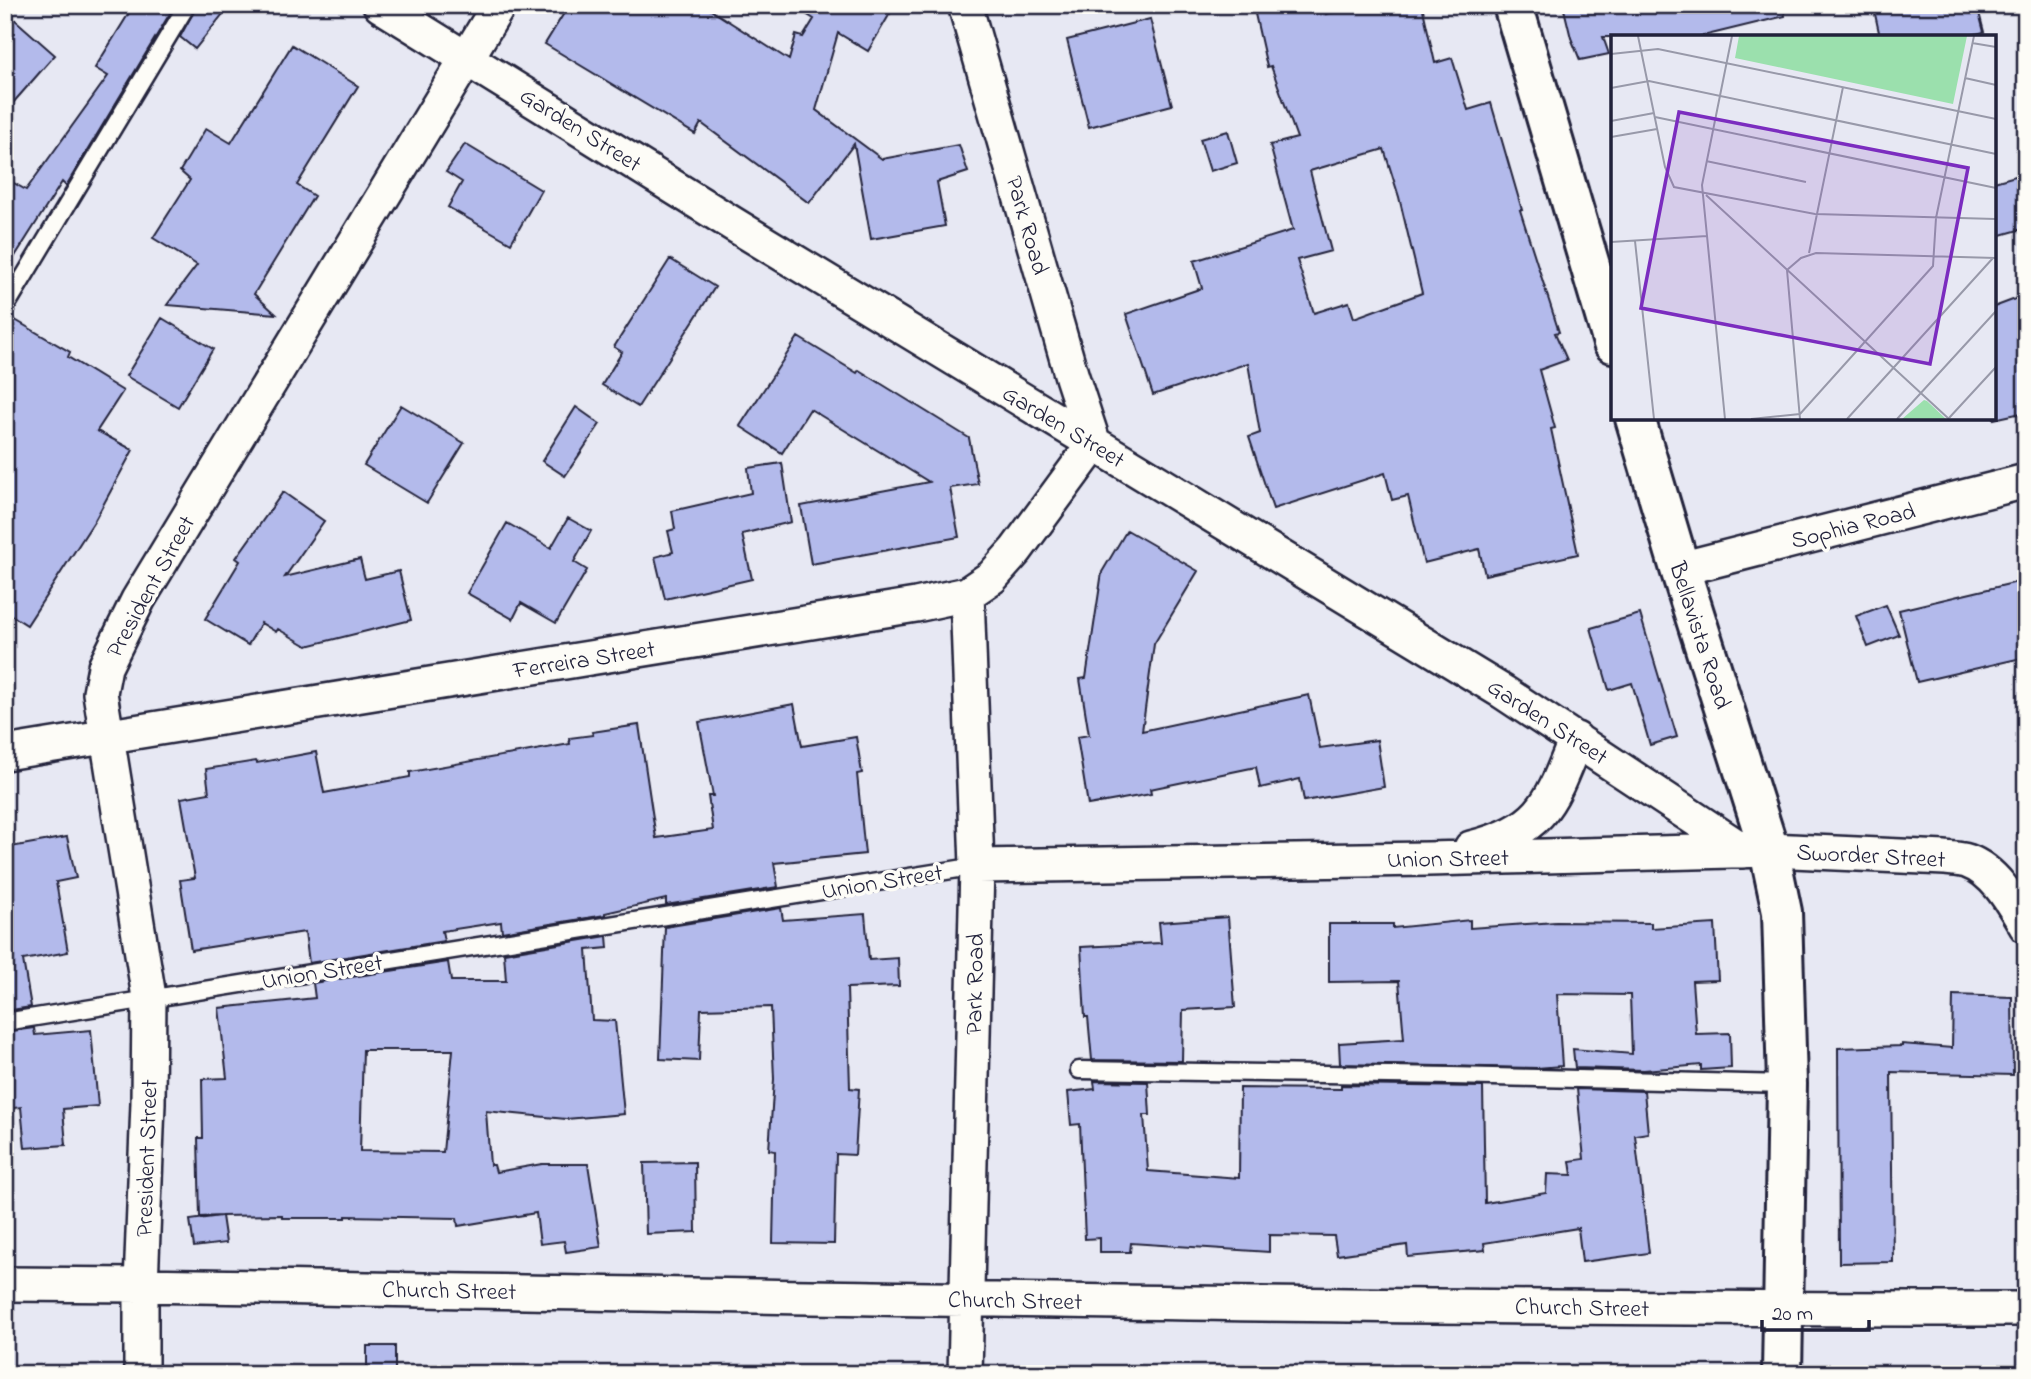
<svg xmlns="http://www.w3.org/2000/svg" width="2031" height="1379" font-family="'Indie Flower',sans-serif">
	<style>
		.building { fill: #b3baeb; stroke: #22223b; stroke-width: 2; fill-rule: evenodd }
		.lines { fill: none; stroke-linecap: round; stroke-linejoin: round }
		.lane-casing { stroke: #22223b; stroke-width: 21 }
		.street-casing { stroke: #22223b; stroke-width: 38 }
		.secondary-casing { stroke: #22223b; stroke-width: 44 }
		.lane { stroke: #fdfcf7; stroke-width: 16 }
		.street { stroke: #fdfcf7; stroke-width: 33 }
		.secondary { stroke: #fdfcf7; stroke-width: 38 }
		.labels { text-anchor: middle; stroke-width: 7; stroke-linejoin: round; paint-order: stroke }
		.street-label { font-size: 24px; fill: #22223b; stroke: #fdfcf7 }
		.inset-road { fill: none; stroke: #9899a9; stroke-width: 2 }
		.view { fill: #7b2cbf; fill-opacity: 0.15; stroke: #7b2cbf; stroke-width: 3.5 }
		.inset-edge { fill: none; stroke: #22223b; stroke-width: 3.5 }
	</style>
	<rect width="100%" height="100%" fill="#e7e8f3"/>
	<filter id="ink" filterUnits="userSpaceOnUse"><feTurbulence type="fractalNoise" baseFrequency=".0143" numOctaves="2"/><feDisplacementMap in="SourceGraphic" scale="14" xChannelSelector="R" yChannelSelector="G"/><feConvolveMatrix kernelMatrix="1 2 1 2 8 2 1 2 1" color-interpolation-filters="sRGB"/></filter>
	<g filter="url(#ink)">
		<!-- building -->
		<path class="building" d="M134 5H175L66 186 62 182 5 272V178L26 190 108 76 95 68Z
			M197 5H230L195 49 180 37Z
			M569 5H703L789 60 796 35 803 37 814 19 791 5H895L868 51 838 33 816 110 882 159 959 145 968 172 937 182 945 226 871 239 854 144 809 203 701 123 695 134 545 44Z
			M1253 5H1324L1326 14 1365 5H1422L1435 63 1452 58 1468 110 1491 103 1522 210H1520L1559 332 1555 333 1567 360 1539 370 1555 428 1551 429 1578 554 1485 575 1479 549 1424 563 1408 496 1392 500 1385 473 1273 509 1249 437 1260 433 1248 363 1153 395 1126 314 1202 288 1194 261 1293 230 1270 145 1297 138 1271 66 1267 67ZM1384 149 1399 197 1422 293 1354 318 1349 302 1314 313 1297 260 1331 251 1310 171Z
			M1563 5H1784L1785 16 1699 37H1603L1609 54 1580 60 1571 38Z
			M1873 5H1977L1984 32 1963 37H1880Z
			M5 11 55 55 5 112Z
			M1150 19 1172 105 1089 127 1067 40Z
			M292 45 358 86 297 185 314 196 254 294 276 314 167 305 197 265 153 238 190 180 180 171 206 128 231 143Z
			M1228 131 1237 163 1210 171 1200 139Z
			M465 144 541 190 511 243 448 207 462 182 446 172Z
			M2026 173V228L1994 237V182Z
			M670 259 715 287 638 407 602 385 622 352 614 347Z
			M2026 295V412L1994 419V307Z
			M10 317 70 352 68 357 123 391 97 431 133 450 95 520 27 625 5 611V318Z
			M162 318 213 349 178 407 126 376Z
			M798 337 857 373 859 370 969 438 978 484 950 488 959 537 811 564 801 506 929 482 810 409 782 453 740 426Z
			M401 405 464 443 427 503 364 465Z
			M576 407 600 424 565 476 542 461Z
			M782 463 791 522 742 534 752 579 665 599 655 557 673 552 668 531 675 529 672 511 751 493 748 468Z
			M283 492 324 521 285 577 360 559 365 579 399 571 411 620 307 646 278 629 276 632 261 623 248 645 205 619 240 561 236 558Z
			M568 518 591 531 574 562 587 570 556 623 521 603 513 619 467 593 507 523 551 548Z
			M1127 530 1198 571 1154 644 1142 731 1309 695 1320 748 1377 740 1384 787 1304 801 1300 779 1260 788 1256 767 1150 789 1151 794 1088 805 1077 737 1089 735 1080 679 1086 678 1102 572Z
			M2026 580V657L1917 682 1899 610Z
			M1886 605 1899 635 1868 647 1856 616Z
			M1640 614 1677 737 1650 745 1632 683 1609 690 1591 628Z
			M794 704 802 746 856 737 862 773 857 774 865 854 774 863 778 887 666 905V899L605 913V915L502 932 501 922 442 931 444 941 309 963 305 932 191 950 180 880 195 878 181 798 209 793 206 769 256 761 257 763 316 752 324 793 410 777V772L570 744 569 738 593 735 592 732 639 725 656 838 713 830 708 796H713L699 722Z
			M67 837 76 878 56 882 68 952 23 960 31 1007 5 1011V848Z
			M781 908 783 920 865 914 869 960 898 958 899 986 847 988 850 1088 859 1089 855 1155 836 1154 834 1244 773 1243 775 1151 769 1150 774 1079 771 1007 701 1009 699 1061 660 1059 665 927Z
			M1228 917 1235 1007 1183 1010 1182 1061 1092 1060 1088 1017H1085L1081 947 1161 943 1159 922Z
			M1470 920V928L1556 922 1651 923V928L1715 924 1718 980 1692 981 1696 1034 1730 1033 1731 1068 1701 1070V1065L1644 1070 1575 1068 1573 1049 1632 1054 1630 995 1557 994 1562 1066 1537 1068 1340 1064 1339 1043 1404 1039 1399 981 1329 982V924H1393V928Z
			M607 936 608 948 587 950 592 1020 615 1021 624 1114 566 1119 486 1111 490 1165H494L496 1172 542 1164H588L601 1247 566 1252 564 1241 540 1244 536 1213 458 1226 457 1218 346 1216V1218H282V1215L222 1216 226 1243 194 1247 190 1220 221 1216 200 1217 198 1138H203L202 1079 227 1078 219 1008 315 998 313 983 448 962 451 981H506L504 953ZM363 1050H453L443 1152 360 1151Z
			M1953 995 2012 997 2013 1075 1891 1072 1893 1262 1839 1263 1838 1048 1902 1046V1044L1952 1048Z
			M34 1028 35 1035 91 1030 98 1106 63 1109 66 1145 25 1148 21 1107 5 1109V1032Z
			M1094 1081 1148 1082 1150 1115H1144L1148 1171 1239 1178 1240 1088 1341 1089V1085L1483 1087 1485 1203 1546 1193 1547 1174 1572 1175 1570 1161 1584 1159 1577 1089 1644 1091 1648 1133 1635 1135 1649 1253 1582 1262 1578 1228 1484 1243 1485 1250 1408 1257 1407 1245 1337 1255 1334 1236 1269 1235V1252L1131 1243 1130 1252H1100V1238L1085 1239 1080 1124 1071 1125 1068 1092 1095 1089Z
			M695 1162 696 1232 646 1234 644 1163Z
			M367 1346H395V1374H367Z"/>
		<g class="lines">
			<defs>
				<path id="lane" d="M5 308 187 5
					M5 1022 977 866
					M1079 1070 1451 1076 1787 1084"/>
				<path id="street" d="M380 5 733 224 1503 692 1744 851
					M1680 569 2026 481
					M5 753 916 605 967 594 992 577 1016 550 1094 444 1072 377 965 5
					M1471 848C1544 829 1550 804 1576 739
					M977 866 1428 859 1769 850 1945 858C1952 859 1960 859 1967 861 1995 871 2012 902 2026 926
					M5 1284 141 1285C769 1296 1398 1310 2026 1309
					M141 1374V1285L148 1103 149 997 100 693 105 667 138 600 499 5
					M965 1374 977 866 967 594"/>
				<path id="secondary" d="M1513 5 1613 343
					M1635 418 1680 569 1769 850 1782 912 1787 1084 1782 1374"/>
			</defs>
			<!-- lane casing -->
			<use href="#lane" class="lane-casing"/>
			<!-- street casing -->
			<use href="#street" class="street-casing"/>
			<!-- secondary casing -->
			<use href="#secondary" class="secondary-casing"/>
			<!-- lane -->
			<use href="#lane" class="lane"/>
			<!-- street -->
			<use href="#street" class="street"/>
			<!-- secondary -->
			<use href="#secondary" class="secondary"/>
		</g>
	</g>
	<g class="labels">
		<!-- street labels -->
		<g class="street-label">
			<text transform="translate(581 129) rotate(32)" y="8">Garden Street</text>
			<text transform="translate(1028 225) rotate(74)" y="8">Park Road</text>
			<text transform="translate(1064 426) rotate(31)" y="8">Garden Street</text>
			<text transform="translate(1853 525) rotate(-14)" y="8">Sophia Road</text>
			<text transform="translate(150 586) rotate(-61)" y="8">President Street</text>
			<text transform="translate(1701 635) rotate(72)" y="8">Bellavista Road</text>
			<text transform="translate(584 659) rotate(-9)" y="8">Ferreira Street</text>
			<text transform="translate(1548 721) rotate(33)" y="8">Garden Street</text>
			<text transform="translate(1871 855) rotate(3)" y="8">Sworder Street</text>
			<text transform="translate(1448 858) rotate(-1)" y="8">Union Street</text>
			<text transform="translate(882 881) rotate(-9)" y="8">Union Street</text>
			<text transform="translate(322 971) rotate(-9)" y="8">Union Street</text>
			<text transform="translate(974 984) rotate(-89)" y="8">Park Road</text>
			<text transform="translate(146 1158) rotate(-88)" y="8">President Street</text>
			<text transform="translate(449 1290) rotate(1)" y="8">Church Street</text>
			<text transform="translate(1015 1300) rotate(1)" y="8">Church Street</text>
			<text transform="translate(1582 1307) rotate(1)" y="8">Church Street</text>
		</g>
	</g>
	<!-- overview -->
	<g transform="translate(1611 35)">
		<rect width="385" height="385" fill="#e7e8f3"/>
		<path d="M128 1H356L342 69 124 23ZM313 365 316 366 335 384H291Z" fill="#9be0ad"/>
		<path class="inset-road" d="M27 1 54 132 63 152 204 179 385 184M361 8 385 12M0 19 47 14 385 84M354 43 385 50M0 53 38 46 385 119M44 82 385 153M0 86 43 78M0 102 46 94M95 126 195 147M95 160 338 384M24 206 43 384M0 207 96 201M198 218 232 52M338 383 385 332M114 384 91 150 121 1M140 384 189 379 322 231 325 183 363 1M189 384 176 235 190 223 205 218 385 223M236 384 382 223M286 384 385 276"/>
		<path class="view" d="M68 77 357 133 319 329 30 273Z"/>
		<rect width="385" height="385" class="inset-edge"/>
	</g>
	<!-- margin -->
	<rect width="2031" height="1379" fill="none" stroke="#fdfcf7" stroke-width="28"/>
	<rect x="14" y="14" width="2003" height="1351" fill="none" stroke="#22223b" stroke-width="2.5" filter="url(#ink)"/>
	<!-- scale -->
	<path d="M1762 1320v10h107v-10" fill="none" stroke="#22223b" stroke-width="3.5"/>
	<text x="1772" y="1320" font-size="21" fill="#22223b" stroke="#fdfcf7" stroke-width="5" paint-order="stroke">20 m</text>
</svg>
